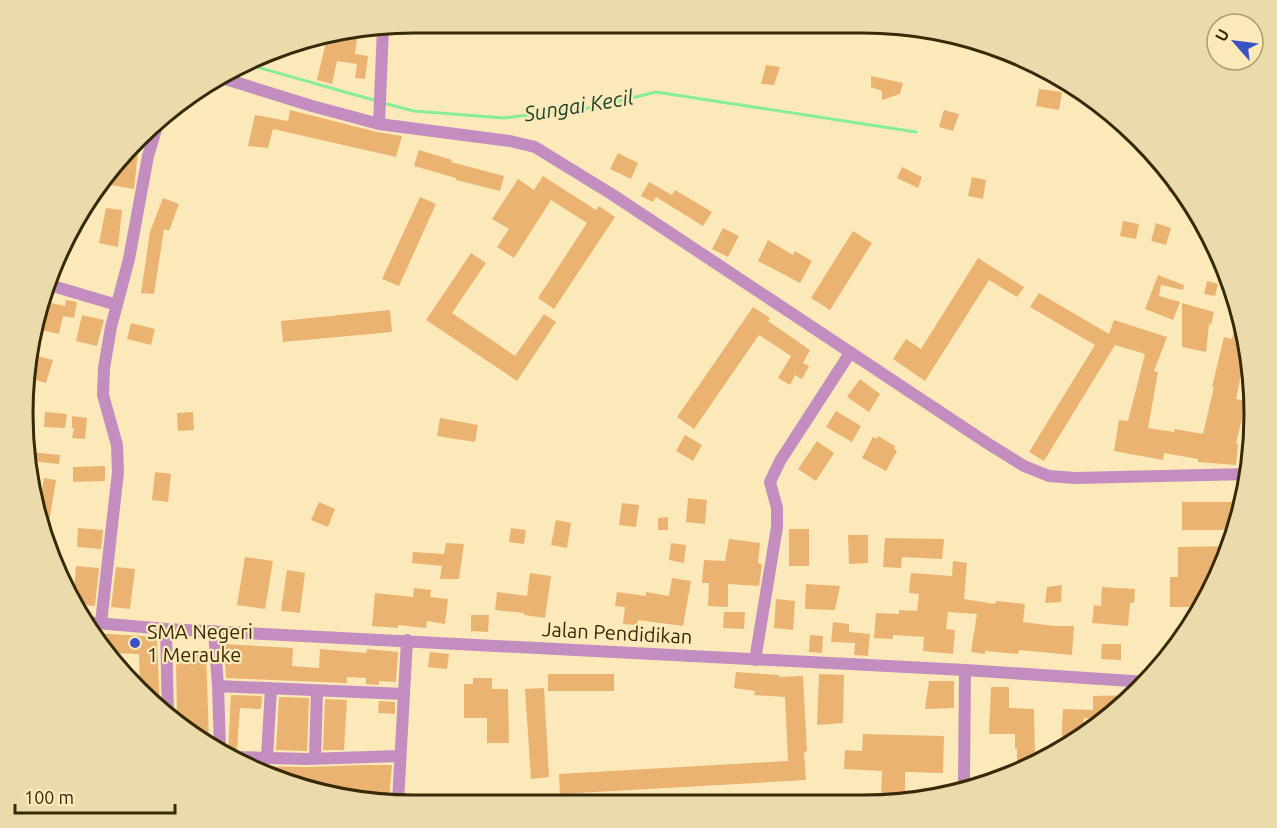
<svg xmlns="http://www.w3.org/2000/svg" width="1277" height="828" font-family="Ubuntu,sans-serif">
	<style>
		.lines { fill: none; stroke-linecap: round; stroke-linejoin: round }
		.stream { stroke: #87ed9c; stroke-width: 3 }
		.building { fill: #ebb371 }
		.street { stroke: #c38dbf; stroke-width: 12 }
		.poi-dot { fill: #3851c3; stroke: #fbe9ba; stroke-width: 2 }
		.labels { text-anchor: middle; stroke-width: 4.5; stroke-linejoin: round; paint-order: stroke }
		.poi-label { font-size: 20px; fill: #362a07; stroke: #fbe9ba; text-anchor: start }
		.street-label { font-size: 20px; fill: #362a07; stroke: #fbe9ba }
		.water-label { font-size: 21px; font-style: italic; fill: #1c4526; stroke: #fbe9ba }
		.rim { fill: none; stroke: #362a07; stroke-width: 3 }
	</style>
	<rect width="100%" height="100%" fill="#fbe9ba"/>
	<g class="lines">
		<!-- stream -->
		<path class="stream" d="M246 64 377 101
			M383 103 414 111 504 118 595 107 656 92 916 132"/>
	</g>
	<!-- building -->
	<path class="building" d="M344 34 343 37 357 39 355 54 368 56 365 79 355 78 357 64 337 61 332 84 317 80 327 37Z
		M766 65 780 67 774 85 761 84Z
		M871 76 903 83 900 94 882 100V91L871 87Z
		M1039 89 1062 92 1059 110 1036 106Z
		M290 110 377 132 402 136 396 157 273 129 268 148 248 146 255 115 288 121Z
		M944 110 959 114 953 131 939 127Z
		M139 142 134 189 105 184 107 173Z
		M419 150 452 160 451 162 504 176 500 191 456 180V178L414 166Z
		M618 153 638 163 631 179 610 169Z
		M902 167 922 177 918 188 897 178Z
		M543 176 596 210 599 206 615 217 554 309 538 298 587 223 551 200 514 258 497 247 509 229 492 219 518 179 534 190Z
		M1174 176 1179 184 1185 194 1168 191Z
		M972 177 986 180 983 199 968 196Z
		M649 182 672 195 675 190 712 212 703 226 656 197 653 202 641 196Z
		M420 197 436 204 399 286 382 279Z
		M163 198 179 204 169 231 164 229 154 294 141 293 150 232Z
		M106 208 122 210 118 247 99 243Z
		M1123 221 1139 224 1136 239 1120 236Z
		M1156 223 1171 228 1166 245 1151 241Z
		M723 228 739 236 728 257 712 249Z
		M853 231 872 243 830 310 811 298Z
		M768 240 793 255 795 251 812 261 800 283 758 261Z
		M471 253 486 263 452 313 515 356 544 314 556 322 517 381 426 320Z
		M978 258 1024 287 1017 297 989 280 925 381 893 359 906 339 921 349Z
		M1158 275 1184 285 1183 290 1161 285 1159 296 1180 302 1173 320 1145 309Z
		M1207 281 1218 284 1215 296 1204 294Z
		M1039 293 1109 334 1114 320 1167 337 1154 371 1158 372 1148 428 1174 432 1175 429 1203 434 1214 387H1212L1224 337 1232 339 1240 309 1248 356 1245 355 1236 399 1246 401 1236 444H1238L1236 465 1198 462V459L1164 453 1163 460 1114 451 1119 420 1128 421 1145 354 1115 345 1044 461 1029 452 1095 345 1030 307Z
		M66 300 77 302 74 318 63 316 59 334 36 329 42 301 65 306Z
		M1182 303 1214 312 1211 325 1209 324 1206 352 1182 347Z
		M753 307 770 318 768 321 810 350 803 363 809 366 802 379 795 375 790 385 778 378 791 356 759 335 694 429 677 417Z
		M390 310 392 332 283 342 281 321Z
		M82 315 104 320 97 346 76 341Z
		M131 323 155 329 151 345 127 339Z
		M30 354 53 360 46 383 26 377Z
		M860 379 880 394 869 412 847 397Z
		M836 411 861 426 852 442 826 427Z
		M45 412 67 414 65 428 44 427Z
		M193 412 194 430 178 431 177 413Z
		M72 416 87 418 85 439 72 438 74 428H72Z
		M440 418 478 425 475 442 437 436Z
		M685 435 702 445 693 461 676 451Z
		M878 436 895 446 894 449 897 451 886 471 862 458 873 437 877 439Z
		M817 441 834 453 816 481 798 469Z
		M31 452 60 455 59 464 30 461Z
		M105 466V481L73 482V467Z
		M155 472 171 474 168 502 152 500Z
		M44 478 56 480 49 522 48 544 37 517Z
		M688 498 707 500 705 524 686 522Z
		M319 502 335 509 328 527 311 520Z
		M1182 502H1243L1236 530H1182Z
		M622 503 639 505 636 527 619 525Z
		M668 517V530H658V518Z
		M556 520 571 523 567 548 551 545Z
		M78 528 103 530 101 549 77 547Z
		M511 528 526 530 524 544 509 542Z
		M789 529H809V566H789Z
		M848 535H868V563L849 564Z
		M885 538 944 539 942 559 902 557 901 568 883 567Z
		M729 539 760 543 758 563 762 564 759 586 728 584V607L708 606 709 583H702L704 560 725 561Z
		M446 543 464 544 459 579H440L442 566 412 563 413 552 444 554Z
		M671 543 686 545 684 563 669 560Z
		M1231 546 1203 607H1170V577H1178V547Z
		M245 557 273 561 265 609 237 605Z
		M953 561 967 563 964 599 995 604 996 601 1025 604 1023 622 1054 626H1074L1072 655 1019 650 1018 654 985 651V654L971 652 977 614 948 612 946 629 955 630 953 654 923 651 924 637 893 635V639L874 638 876 613 899 614V610L917 611 919 594 909 593 911 573 952 576Z
		M76 566 99 568 95 606 73 604Z
		M116 567 135 569 130 609 111 607Z
		M287 570 305 573 300 613 281 611Z
		M530 573 551 576 545 618 524 615V613L495 610 497 592 527 596Z
		M672 578 691 581 683 626 638 620 637 625 623 624 625 607 615 606 617 592 646 596V592L669 596Z
		M806 584 840 586 835 610 805 609Z
		M1062 585 1061 602 1045 603 1047 587Z
		M1102 587 1135 589 1134 603H1130L1128 626 1092 623 1094 605 1101 606Z
		M414 588 431 590 430 597 448 599 445 624 427 621 426 628 398 625V628L372 626 375 593 413 597Z
		M776 599 795 601 793 630 774 628Z
		M724 612H745L744 629 723 628Z
		M471 615H489L488 632 471 631Z
		M833 622 849 624V632L870 634 868 656 854 655 855 643 831 642Z
		M94 633 157 637 160 711 140 689 139 654 111 653Z
		M810 635 823 636 822 653 809 652Z
		M224 644 293 648 292 666 319 668 320 649 366 653 367 649 398 652 396 682 379 681V685L366 684V678L347 677V683L226 678Z
		M1102 644H1121V660L1101 659Z
		M195 650H206L209 741 177 722 176 657H195Z
		M430 652 449 654 447 669 428 667Z
		M736 672 779 675V677L803 676 807 751 804 752 806 780 560 794 559 774 788 761 785 697 754 695 755 691 734 688Z
		M548 674H614V691H548Z
		M819 674 844 675 843 723 817 725Z
		M473 678H492V689H508L509 743H487V718H464V684H473Z
		M929 681H954V708L925 709Z
		M991 687H1009V708L1034 709 1035 752 1056 753 1036 765 1017 772V749H1015V734H989Z
		M544 688 549 777 531 779 525 689Z
		M231 695 262 696 261 709 240 708 237 749 228 753Z
		M1133 695 1107 719 1084 718 1082 737 1061 750 1063 709 1093 710V696Z
		M279 697 309 698 307 751 276 750Z
		M325 699 347 700 344 750H323Z
		M379 701 395 702V714L378 713Z
		M863 734 944 736 943 773 905 772V802H881L882 771 844 769 845 750 862 751Z
		M365 765H392L389 800 361 798V800H355L264 776 248 766 307 767Z"/>
	<g class="lines">
		<!-- street -->
		<path class="street" d="M219 77 312 106 379 124 510 141 535 147 613 195 987 443 1024 466 1049 476 1075 478 1249 474
			M379 124 383 28
			M46 284 117 305
			M85 622 166 629 965 670 1147 682
			M101 623 118 472 117 445 103 395 104 368 111 327 129 259 148 156 157 126
			M166 629 168 716
			M214 631 218 686 220 748
			M755 660 777 527V508L770 482 780 461 850 353
			M965 670 964 779 966 787 968 791
			M218 686 404 694
			M235 757 307 759 400 756
			M267 757 271 688
			M315 758 317 691
			M398 802 407 640"/>
	</g>
	<!-- markers -->
	<circle class="poi-dot" cx="135" cy="643" r="6"/>
	<g class="labels">
		<!-- poi labels -->
		<g class="poi-label">
			<text x="147" y="639">SMA Negeri<tspan x="147" dy="23">1 Merauke</tspan></text>
		</g>
		<!-- street labels -->
		<g class="street-label">
			<text transform="translate(617 633) rotate(3)" y="7">Jalan Pendidikan</text>
		</g>
		<!-- water labels -->
		<g class="water-label">
			<text transform="translate(579 106) rotate(-9)" y="7">Sungai Kecil</text>
		</g>
	</g>
	<!-- crop -->
	<path d="M0 0H1277V828H0ZM414 33H863A381 381 0 0 1 1244 414V414A381 381 0 0 1 863 795H414A381 381 0 0 1 33 414V414A381 381 0 0 1 414 33Z" fill="#ebdaac" fill-rule="evenodd"/>
	<path class="rim" d="M414 33H863A381 381 0 0 1 1244 414V414A381 381 0 0 1 863 795H414A381 381 0 0 1 33 414V414A381 381 0 0 1 414 33Z"/>
	<!-- north arrow -->
	<g transform="translate(1235 42) rotate(298)"><circle r="28" fill="#fbe9ba" stroke="#ac9d72" stroke-width="1.5"/>
	<path d="M0-4.5L10 22L0 15L-10 22Z" fill="#3851c3"/>
	<text y="-9" font-size="16" font-weight="bold" text-anchor="middle" fill="#362a07">U</text>
	</g>
	<!-- scale -->
	<path d="M15 804v9h160v-9" fill="none" stroke="#362a07" stroke-width="3"/>
	<text x="24" y="804" font-size="18" fill="#362a07" stroke="#fbe9ba" stroke-width="4.5" paint-order="stroke">100 m</text>
</svg>
